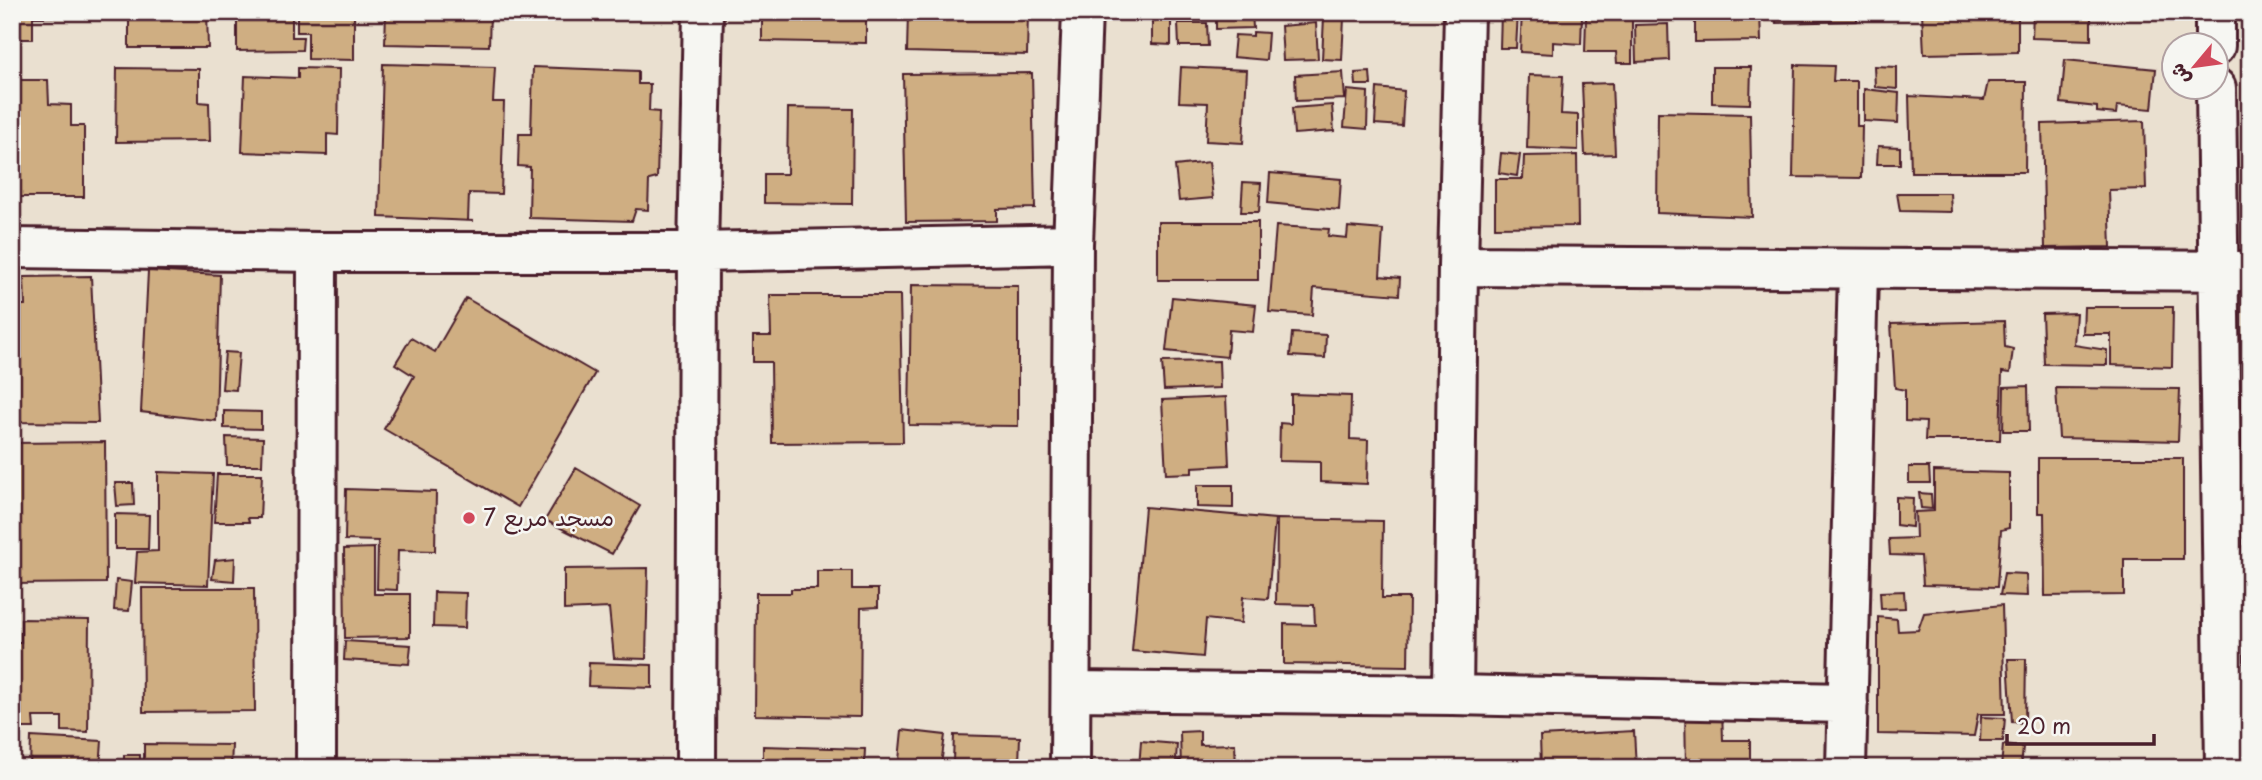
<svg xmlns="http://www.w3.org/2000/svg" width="2262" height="780" font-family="'Playpen Sans','Playpen Sans Arabic',sans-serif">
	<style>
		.building { fill: #cfae82; stroke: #4a1f2b; stroke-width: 2 }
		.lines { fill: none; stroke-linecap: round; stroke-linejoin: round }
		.minor-casing { stroke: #4a1f2b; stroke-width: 44 }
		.minor { stroke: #f6f6f2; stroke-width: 38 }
		.poi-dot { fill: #d1495b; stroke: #f6f6f2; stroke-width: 2.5 }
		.labels { text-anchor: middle; stroke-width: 5; stroke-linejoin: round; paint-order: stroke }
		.poi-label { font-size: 23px; fill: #4a1f2b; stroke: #f6f6f2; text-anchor: start }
	</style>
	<rect width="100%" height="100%" fill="#eae0d0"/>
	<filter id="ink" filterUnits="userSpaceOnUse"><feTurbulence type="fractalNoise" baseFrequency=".0143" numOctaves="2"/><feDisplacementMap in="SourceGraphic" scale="14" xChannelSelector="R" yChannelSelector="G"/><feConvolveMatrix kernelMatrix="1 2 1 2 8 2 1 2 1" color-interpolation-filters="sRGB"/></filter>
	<g filter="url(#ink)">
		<!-- building -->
		<path class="building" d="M12 12H79L80 17H33V39H12Z
			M129 12H207L208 48H129Z
			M237 12H292V37H303L302 50 237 51Z
			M297 12H354V60L308 59V32H297Z
			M386 12H490L489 46 385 44Z
			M762 12H866V43L762 41Z
			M908 12H1028L1027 55 907 52Z
			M1186 12H1252L1253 28 1216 29V13L1186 15Z
			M1501 12H1518L1516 48H1500Z
			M1522 12H1616V16L1582 15 1581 44 1553 42V54L1520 52Z
			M1695 12H1760L1761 41 1695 42Z
			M1776 12H1857V21L1776 23Z
			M1922 12H2018V52L1924 54Z
			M2033 12H2091V40L2032 38Z
			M1152 17 1171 18V45L1152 44Z
			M1324 17 1344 18 1342 60 1322 59Z
			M1586 18H1632V63H1617L1616 52H1585Z
			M1178 23H1207L1208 46H1179Z
			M1316 23 1318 59 1283 60 1281 26Z
			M1668 24 1669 60 1636 62 1635 25Z
			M1253 32 1268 33 1266 60 1233 57 1235 35 1253 36Z
			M2065 60 2156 69 2152 109 2117 106 2116 114 2097 112V107L2061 103Z
			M383 64 495 67 493 102H504L501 194 469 193 468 221H474L379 217Z
			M1795 65 1834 66 1833 81H1857V126H1862L1861 178 1793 177Z
			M1874 66 1897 67V89L1875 87Z
			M533 67 638 71V84H650L649 111 659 112 657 178 649 180 648 210 636 209 632 221 529 218 530 167 518 166 519 134H531Z
			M1181 67 1247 70 1243 143 1206 141 1208 103 1179 102Z
			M1712 67H1751L1750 104 1712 103Z
			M117 68 199 69V102L209 103 210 141 116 142Z
			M298 68 339 69 338 135 327 134V155L242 152 245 76 298 78Z
			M1343 72 1345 99 1296 101 1295 75Z
			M1370 72 1371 85H1356L1355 73Z
			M1032 73 1035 208 997 209V221L906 222 903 74Z
			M1529 75 1563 76 1561 114 1578 115V150L1527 148Z
			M12 80H48L49 104 71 105V126H84V197H12Z
			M1988 82H2026L2025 172H1911L1909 96 1984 100Z
			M1612 83 1615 154 1585 155 1582 84Z
			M1377 88 1404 91 1402 126 1375 124Z
			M1864 89 1899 93 1898 123 1864 121Z
			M1347 90 1368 92 1367 129 1344 127Z
			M1332 105 1334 131 1294 134 1292 108Z
			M788 108 853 109 852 204 764 203V174H787Z
			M1658 112 1750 114 1752 217 1657 213Z
			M2144 121 2146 189 2109 190 2111 247 2045 248 2042 124Z
			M1878 146 1900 147V164H1877Z
			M1501 153 1520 155 1517 176 1499 173Z
			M1577 155 1578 226 1495 227V179H1523L1524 156Z
			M1209 162 1213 198 1179 201 1175 166Z
			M1270 173 1341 179 1339 210 1268 203Z
			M1243 182 1261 183 1259 212H1241Z
			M1897 193H1950L1951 212 1900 211Z
			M1158 222H1258V280H1158Z
			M1276 226 1329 229 1328 236 1347 238 1348 227 1383 230 1380 276 1400 278 1399 295 1314 288 1312 315 1269 312Z
			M148 271 220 275 216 421 141 412Z
			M91 276 98 423 12 422V305H25L24 277Z
			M911 285 1018 286V426L909 425Z
			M770 295H900L903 442 772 443 771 362H753V336H771Z
			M1172 297 1256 305 1253 332 1229 330 1227 357 1166 351Z
			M466 298 595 373 518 507 384 429 414 376 395 364 411 338 435 352Z
			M2084 307H2173L2172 367 2111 365V334H2083Z
			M2076 313 2074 345 2107 350V365L2044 364 2042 314Z
			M2004 321 2005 347 2013 349 2010 373 2002 372 2000 440H1925L1926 422 1905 421V390L1895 388 1891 324Z
			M1292 333 1326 335 1325 358 1290 356Z
			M225 352 239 353 236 390 222 389Z
			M1219 361 1220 388 1164 390 1162 362Z
			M2028 386 2029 431H2003L2004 387Z
			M2056 388 2180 389 2178 441 2059 438Z
			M1291 394 1351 396 1350 439 1368 440 1367 484 1320 482V462L1279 461 1280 423 1291 424Z
			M1226 397 1229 465 1192 467V473L1166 474 1162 400Z
			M224 411 261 412V429L224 428Z
			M226 437 263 438 262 465H227Z
			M105 442 106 583 12 584V443Z
			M2038 458H2183V559H2124V595L2045 596 2044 513H2038Z
			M1909 467H1929L1930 483H1909Z
			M576 468 640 506 612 554 545 520Z
			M1934 471 2009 473V528L2001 530 1997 587 1923 585 1921 556 1890 555 1889 539 1916 538 1915 512 1934 511Z
			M158 472 213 474 208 585 135 583 137 552 158 551Z
			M217 474H262L260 518H248L249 522H214Z
			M115 483H133L134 505 117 506Z
			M1197 485H1233V508L1197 507Z
			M346 489 436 492 435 551 398 550 397 590 377 589 378 541 345 540Z
			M1919 493 1931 494 1932 509 1921 508Z
			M1896 497 1913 498 1912 527 1896 525Z
			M1145 507 1275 519 1268 599 1243 597 1241 623 1206 619 1203 657 1132 651Z
			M115 514 149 515 148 549H115Z
			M1277 519 1383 521 1382 598H1409L1408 666 1284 664V624L1315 625 1314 605 1276 604Z
			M374 548V594H410V637L345 638 344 549Z
			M235 558 234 581 212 579 215 560Z
			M648 568 646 659 614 658 609 608 564 610V569Z
			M817 571H852V589H878V607L861 608 860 717 755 715 756 593H791V589H817Z
			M2004 573 2026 574 2027 596 2000 595Z
			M116 580 132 582 129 611 114 610Z
			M142 588H254L255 711 143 712Z
			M1904 591 1905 608 1881 609 1880 592Z
			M434 592 466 593 465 628 433 627Z
			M2002 605 2005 714H1978L1974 736 1878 734V617L1897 619 1898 631 1918 630 1924 613Z
			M21 619 89 620 88 732 62 731V717H33L34 728H12V642H21Z
			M345 641 411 645 409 664 344 660Z
			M2008 659H2026L2025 723 2012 722Z
			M589 663 652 665V688L588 686Z
			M1722 707 1723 740H1750V768H1686L1685 708Z
			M1981 717 2005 718 2003 741H1980Z
			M902 730 945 735 941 765 899 760Z
			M1200 731V745L1235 744 1236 768H1181L1180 732Z
			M1634 731 1636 768H1541L1540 736Z
			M954 735 1020 737 1019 763 953 761Z
			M31 737 102 741 100 768H30Z
			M1141 741 1177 744 1176 760H1179L1178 768H1139Z
			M144 744 232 745 231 768H144Z
			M2003 745 2023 747 2021 768H2001Z
			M763 746 865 749 864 768H763Z
			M124 755H140V768H124Z
			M2037 763H2100V768H2037Z"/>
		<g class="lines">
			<defs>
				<path id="minor" d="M2215 12V46
					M2216 88 2225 768
					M12 248 317 252H698L1073 244
					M1458 266 2250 271
					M1071 691 1453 695 1458 266 1464 12
					M1453 695 1848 703
					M316 768 317 252
					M696 768 698 252 703 12
					M1070 768 1073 244 1082 12
					M1846 768 1858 270"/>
			</defs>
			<!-- minor casing -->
			<use href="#minor" class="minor-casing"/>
			<!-- minor -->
			<use href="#minor" class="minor"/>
		</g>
	</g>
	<!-- markers -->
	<circle class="poi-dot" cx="469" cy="518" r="7"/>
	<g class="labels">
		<!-- poi labels -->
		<g class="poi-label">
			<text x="483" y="526">مسجد مربع 7</text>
		</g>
	</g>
	<!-- margin -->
	<rect width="2262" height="780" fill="none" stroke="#f6f6f2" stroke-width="42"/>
	<rect x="21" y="21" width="2220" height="738" fill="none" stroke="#4a1f2b" stroke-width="2.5" filter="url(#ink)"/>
	<!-- north arrow -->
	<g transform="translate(2195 66) rotate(241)"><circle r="33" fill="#f6f6f2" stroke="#b1a0a2" stroke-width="2"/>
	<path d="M0-5L12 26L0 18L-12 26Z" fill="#d1495b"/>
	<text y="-10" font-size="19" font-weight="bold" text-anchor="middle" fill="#4a1f2b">ش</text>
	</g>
	<!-- scale -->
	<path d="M2007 734v10h147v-10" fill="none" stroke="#4a1f2b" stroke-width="3.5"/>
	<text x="2017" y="734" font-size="21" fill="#4a1f2b" stroke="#f6f6f2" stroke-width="5" paint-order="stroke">20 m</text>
</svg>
